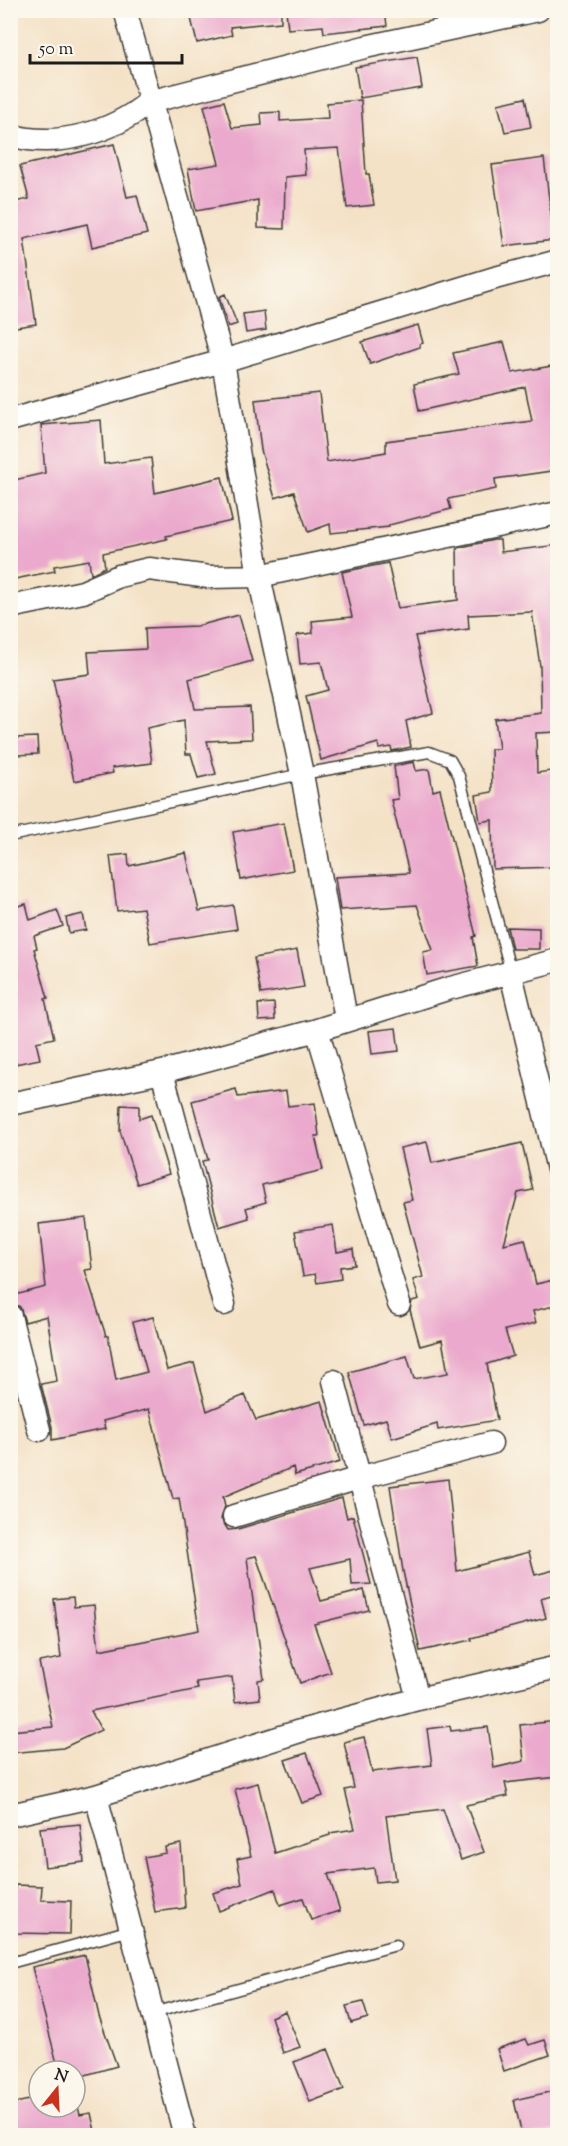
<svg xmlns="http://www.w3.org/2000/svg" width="568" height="2146" font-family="'Sorts Mill Goudy',serif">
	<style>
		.building { fill: #ebaacd }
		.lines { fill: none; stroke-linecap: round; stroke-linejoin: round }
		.service-casing { stroke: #3c3a36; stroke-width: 13 }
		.minor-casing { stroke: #3c3a36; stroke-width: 25 }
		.service { stroke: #fff; stroke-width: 10 }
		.minor { stroke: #fff; stroke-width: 22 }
	</style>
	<rect width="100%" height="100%" fill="#fbf7ec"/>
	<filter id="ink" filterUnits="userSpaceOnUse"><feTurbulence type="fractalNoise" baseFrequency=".0167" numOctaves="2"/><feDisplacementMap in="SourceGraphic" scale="12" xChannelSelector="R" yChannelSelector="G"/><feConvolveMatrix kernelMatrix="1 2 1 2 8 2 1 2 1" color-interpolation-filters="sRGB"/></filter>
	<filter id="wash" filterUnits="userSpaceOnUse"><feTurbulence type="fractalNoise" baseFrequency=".008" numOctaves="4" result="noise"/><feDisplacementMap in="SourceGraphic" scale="24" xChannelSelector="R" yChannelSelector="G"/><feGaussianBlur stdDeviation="1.35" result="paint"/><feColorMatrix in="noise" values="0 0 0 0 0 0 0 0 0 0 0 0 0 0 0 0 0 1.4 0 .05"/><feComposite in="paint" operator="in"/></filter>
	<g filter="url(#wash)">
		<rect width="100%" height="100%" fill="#f4e2c7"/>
		<g id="blocks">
			<!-- building -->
			<path class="building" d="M189 10H281V22L230 27 232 35 197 43Z
				M286 10H385L387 26 324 33 323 26 288 29Z
				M417 57 422 88 360 98 355 67Z
				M525 98 531 127 505 132 498 104Z
				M361 100 366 174H369L374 205 347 208 339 148 304 150 306 175 285 177 284 229 258 228V200L196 211 188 169 219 164 204 106 224 101 232 128 262 125 261 113 280 112V121L328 118 327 103Z
				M114 144 127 197 137 195 147 234 92 247 87 224 24 239 36 324 10 328V203L29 199 20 166Z
				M544 158 554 240 504 246 492 165Z
				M225 294 237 324 228 327 219 297Z
				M264 311 266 330 246 333 243 314Z
				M418 325 423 343 420 344V347L370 364 362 342Z
				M504 342 512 373 558 365V470L495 479 496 489 448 499 451 509 389 525V527L331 533 330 524 308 532 294 492 275 498 261 450 255 400 319 393 327 462 386 452V441L532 421 525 387 419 411 414 384 459 374 453 353Z
				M101 420 104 464 151 458 155 493 222 477 232 521 166 536 167 539 103 553 105 567 91 574 89 560 54 566 55 571 10 580V481L45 473 41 425Z
				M494 540H500L501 552 558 545V732L536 733 537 773 558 770 557 867 493 869 492 820 480 822 476 795 492 792 491 749H499L495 719 541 713 540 666 532 612 468 615 469 629 415 636 433 713 406 721 411 747 392 751 391 747 379 749 378 743 321 760 306 696 328 690 321 662 300 664 297 635 313 633 312 621 352 617 342 572 388 563 398 608 458 600 457 548Z
				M239 615 252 661 189 679 195 709 250 707 252 739 207 741 216 774 198 778 191 754H186L184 720 147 728 152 763 112 768 113 773 74 781 53 679 90 674 88 652 146 649 145 628 197 626Z
				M37 737 38 754 14 755V738Z
				M414 762 416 771 429 769 433 791 440 789 476 936 473 937 478 966 427 975 423 952 433 950 417 905 340 910 335 877 409 873 391 800 398 799 394 766Z
				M284 823 293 870 241 880 233 832Z
				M186 853 199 911 233 905 237 929 150 943 143 908 117 911 110 856 128 854 129 866Z
				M26 904 30 920 57 910 63 926 34 936 37 948 34 949 48 998 45 999 54 1038 36 1042 40 1059 10 1065V1020L16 1019 10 1000V908Z
				M83 914 86 930 69 933 66 918Z
				M507 927 539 928V949H512Z
				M297 950 304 987 261 994 254 958Z
				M274 1003 275 1020 259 1021 258 1004Z
				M396 1028 399 1051 372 1054 369 1031Z
				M236 1089 238 1097 286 1091 288 1106 315 1103 319 1136H315L323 1170 262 1185 266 1202 246 1208 249 1218 219 1227 202 1161 208 1160 192 1101Z
				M121 1105 139 1106V1119L151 1115 169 1174 137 1184 120 1131Z
				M427 1142 432 1163 522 1143 533 1190 518 1193 504 1244 525 1239 536 1284 558 1279V1305L533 1311 536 1323 505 1330 513 1356 487 1364 497 1420 438 1430 437 1424 392 1438 386 1419 364 1425 349 1372 407 1356 414 1379 448 1373 442 1340 420 1346 410 1310 412 1301 419 1299 413 1280 423 1277 403 1202 412 1200 400 1148Z
				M86 1218 92 1269 85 1270 106 1336H108L116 1380 147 1372 133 1322 153 1317 167 1370 194 1363 207 1411 245 1395 256 1420 322 1401 340 1462 295 1475 293 1467 223 1497 225 1506 221 1519 228 1530 238 1529 342 1498 347 1518 353 1516 371 1584 352 1585 350 1559 310 1568 321 1601 364 1590 369 1610 314 1624 331 1672 300 1683 256 1556 247 1558 264 1679 258 1680 260 1699 235 1702 232 1677 196 1682 198 1689 91 1711 101 1730 63 1748 10 1753V1731L53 1727 39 1662 61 1658 54 1599 73 1597 74 1607 94 1605 99 1650 199 1630 179 1498 173 1499 149 1409 103 1421 105 1429 52 1440V1427L41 1384 57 1381 47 1316 25 1322 20 1307 13 1303 11 1296 46 1287 39 1224Z
				M333 1225 337 1252 353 1249 355 1265 340 1267 341 1279 317 1283 315 1274 303 1276 295 1231Z
				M448 1479 457 1571 529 1552 535 1575 558 1569V1593L541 1598 546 1618 471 1638 472 1640 420 1651 403 1571 390 1486Z
				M558 1721V1777L505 1783 508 1796 466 1805 484 1852 461 1860 443 1809 386 1816 395 1880 376 1882 374 1868 328 1874 340 1911 311 1920 303 1898 280 1905 275 1889 219 1911 213 1893 242 1884 237 1859 251 1856 235 1789 258 1783 275 1853 330 1835V1833L355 1829 345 1790 354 1788 344 1742 364 1737 372 1772 432 1765 427 1729 450 1726 451 1731 488 1727 494 1768 524 1761 520 1725Z
				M307 1753 323 1796 302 1803 285 1760Z
				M80 1824 84 1862 45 1867 40 1828Z
				M181 1844 185 1908 155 1912 144 1857 166 1853 165 1847Z
				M15 1885 42 1886 41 1900 71 1901 70 1934 14 1933Z
				M85 1955 99 2016 117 2066 75 2078V2071H59L32 1967Z
				M363 2002 368 2018 351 2023 346 2006Z
				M285 2011 300 2047 283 2053 271 2017Z
				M526 2039 529 2045 545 2040 550 2055 504 2071 497 2049Z
				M328 2049 344 2089 310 2102 294 2062Z
				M558 2090V2130L522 2136 514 2100Z
				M39 2098V2107H78L80 2115 91 2113 96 2136H10V2104Z"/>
		</g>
	</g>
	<g filter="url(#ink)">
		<use href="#blocks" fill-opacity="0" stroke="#3c3a36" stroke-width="1.5"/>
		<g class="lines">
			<defs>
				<path id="service" d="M10 836 302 774 429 752 450 760 459 776 511 973
					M10 1963 131 1930
					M153 2013 396 1945"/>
				<path id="minor" d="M125 10 223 361 259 576 302 774 346 1019
					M10 135C57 149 113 132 149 102L365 47 538 10
					M10 420 223 361 495 278 558 261
					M10 607 83 592 119 576 149 569 209 577 259 576 558 513
					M511 974 558 1169
					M317 1030 399 1304
					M162 1072 224 1304
					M10 1104 162 1072 317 1030 447 989 558 960
					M10 1316 39 1430
					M334 1381 418 1699
					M234 1516 359 1478 491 1443
					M96 1796 185 2136
					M10 1815 96 1796 300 1731 418 1699 558 1667"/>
			</defs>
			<!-- service casing -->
			<use href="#service" class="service-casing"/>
			<!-- minor casing -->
			<use href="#minor" class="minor-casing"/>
			<!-- service -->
			<use href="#service" class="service"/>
			<!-- minor -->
			<use href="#minor" class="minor"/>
		</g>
	</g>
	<!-- margin -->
	<rect width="568" height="2146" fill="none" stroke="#fbf7ec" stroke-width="36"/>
	<!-- north arrow -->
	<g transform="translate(57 2089) rotate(18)"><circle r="28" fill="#fbf7ec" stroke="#a29f99" stroke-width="1.5"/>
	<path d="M0-4.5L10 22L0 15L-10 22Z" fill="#c8321e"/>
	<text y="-9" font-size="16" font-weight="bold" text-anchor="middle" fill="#1c1c1c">N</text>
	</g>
	<!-- scale -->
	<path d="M30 54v9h152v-9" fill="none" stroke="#1c1c1c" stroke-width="3"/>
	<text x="39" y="54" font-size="18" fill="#1c1c1c" stroke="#fbf7ec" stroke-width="4.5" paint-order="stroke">50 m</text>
</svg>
